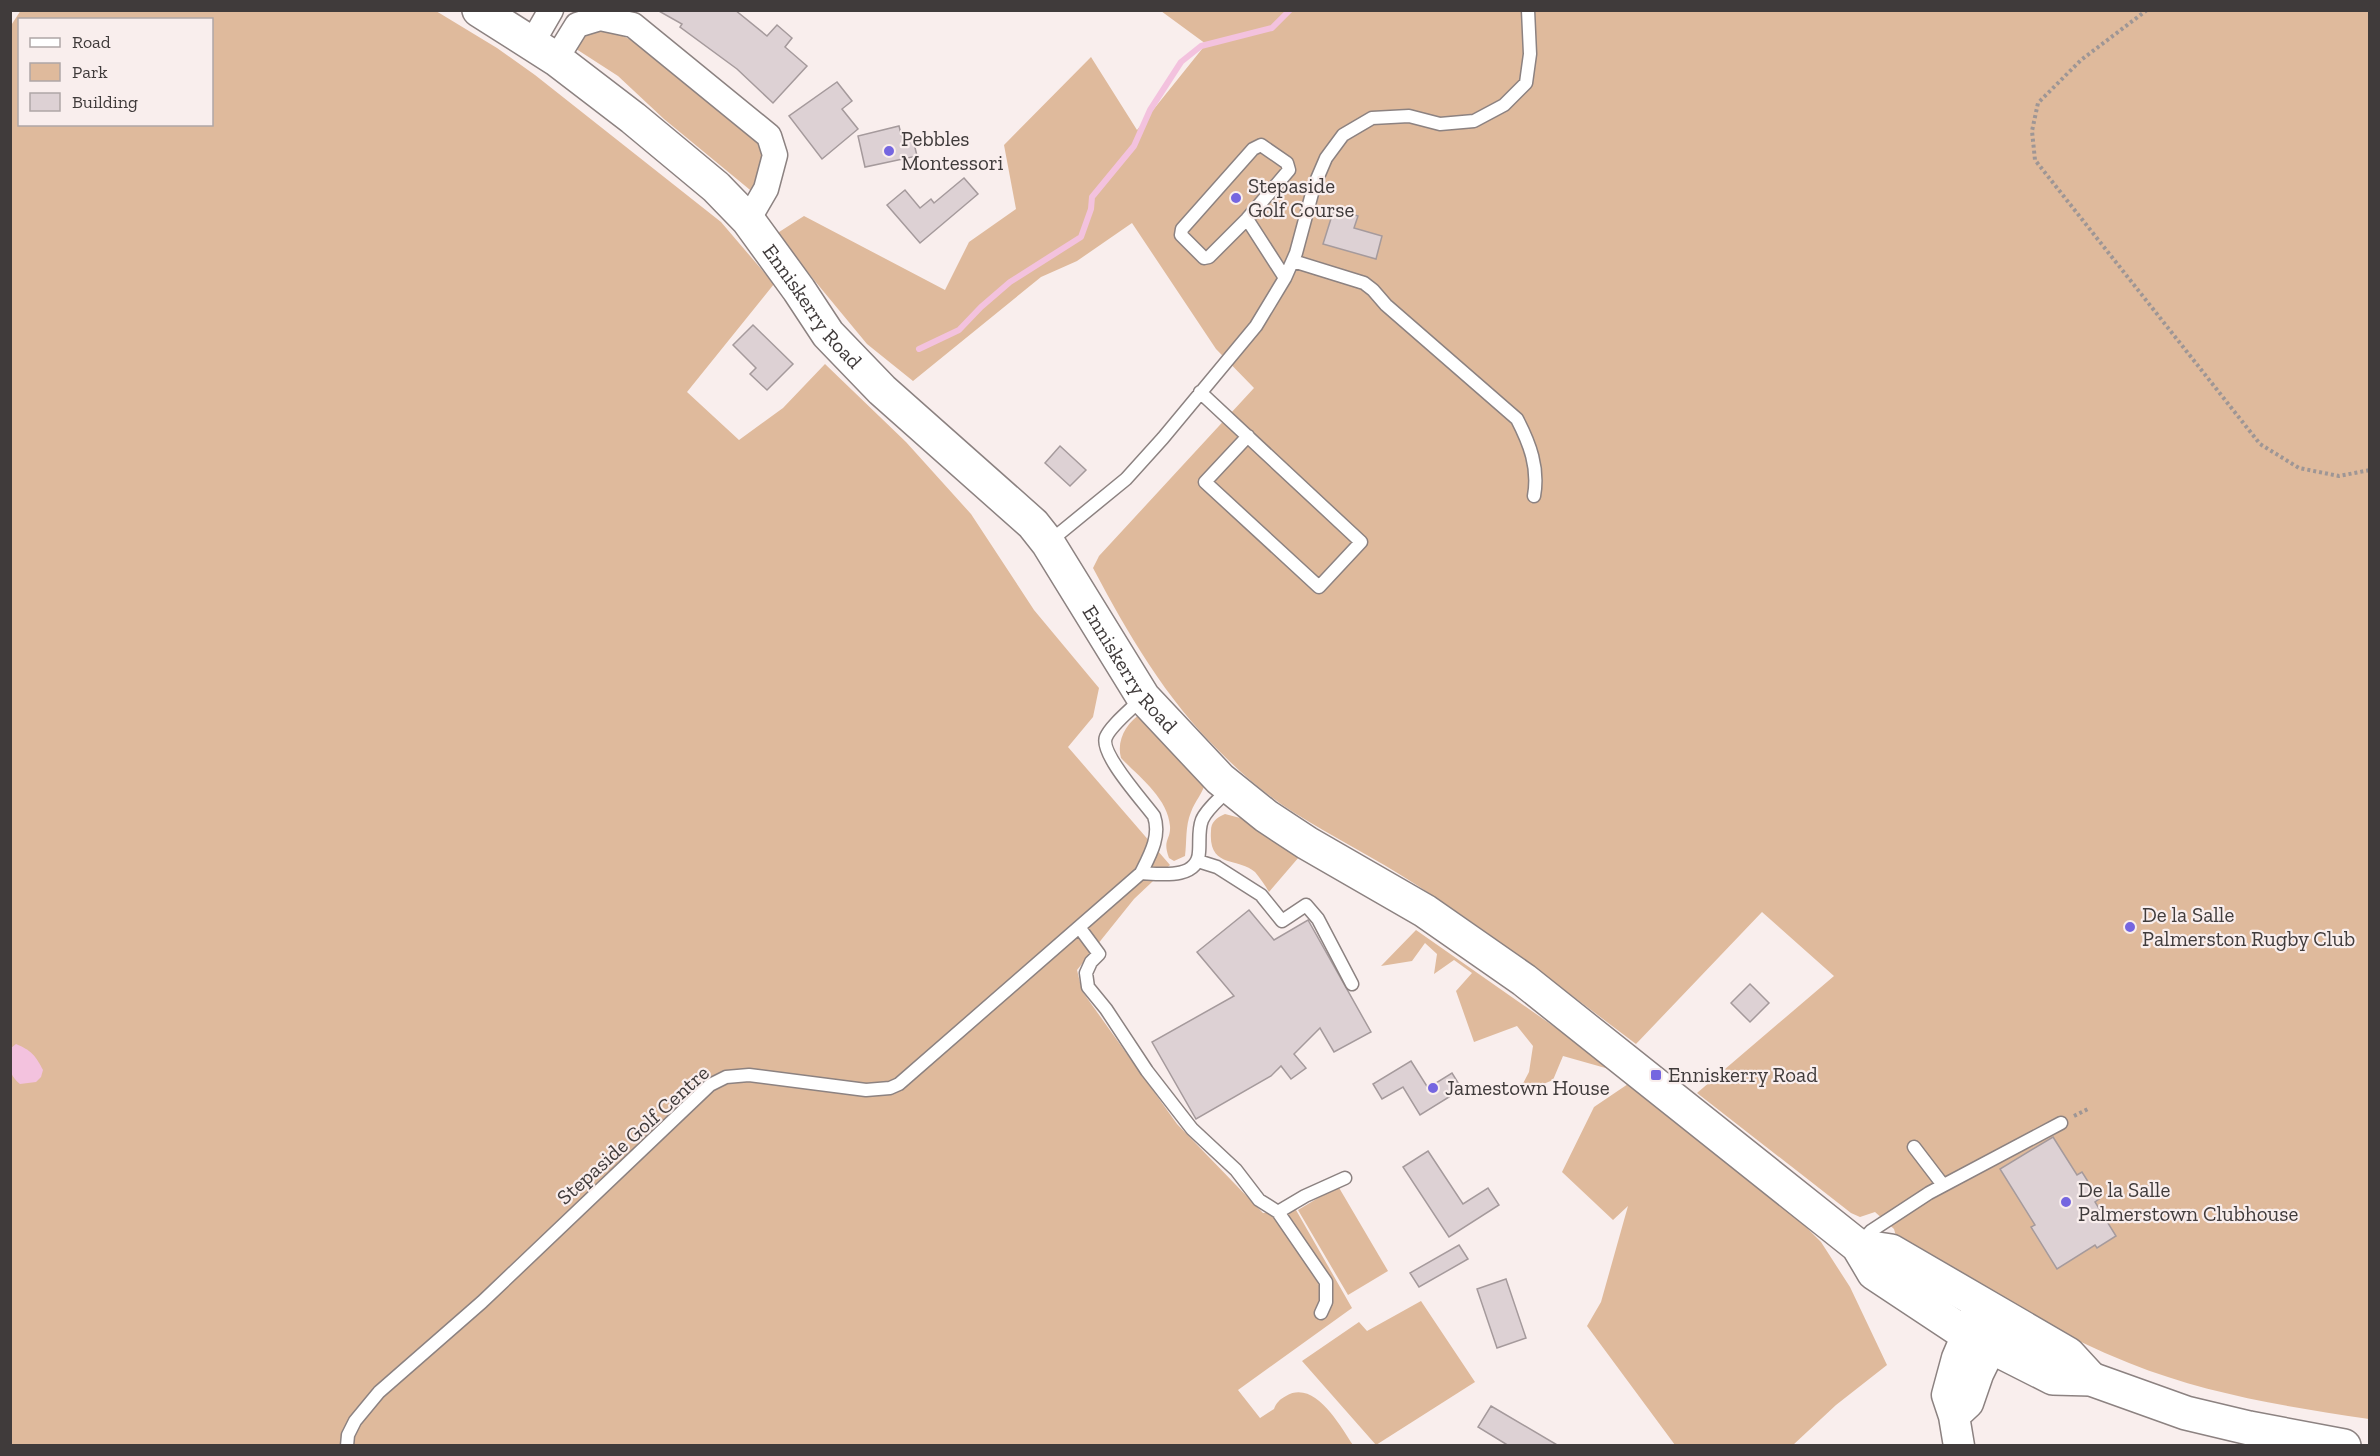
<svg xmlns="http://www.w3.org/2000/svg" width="2380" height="1456" font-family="'Zilla Slab',serif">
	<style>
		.green { fill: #dfba9c; fill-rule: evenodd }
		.water { fill: #f3c2de }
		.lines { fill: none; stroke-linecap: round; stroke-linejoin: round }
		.stream { stroke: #f3c2de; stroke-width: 6 }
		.building { fill: #ddd1d4; stroke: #a59a9c; stroke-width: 1.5 }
		.service-casing { stroke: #8c8281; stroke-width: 15 }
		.minor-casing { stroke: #8c8281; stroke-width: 27 }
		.tertiary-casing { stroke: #8c8281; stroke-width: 33 }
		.secondary-casing { stroke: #8c8281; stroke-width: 36 }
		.path { stroke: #9e9695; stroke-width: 4; stroke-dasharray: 3 3; stroke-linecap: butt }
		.service { stroke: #fff; stroke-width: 12 }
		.minor { stroke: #fff; stroke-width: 24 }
		.tertiary { stroke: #fff; stroke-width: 30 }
		.secondary { stroke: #fff; stroke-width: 33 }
		.poi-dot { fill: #7566e0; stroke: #f9eeed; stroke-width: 2 }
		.labels { text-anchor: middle; stroke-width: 4.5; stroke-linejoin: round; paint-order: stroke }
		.poi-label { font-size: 21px; fill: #403b3b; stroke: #f9eeed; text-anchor: start }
		.street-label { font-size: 21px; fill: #403b3b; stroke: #f9eeed }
	</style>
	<rect width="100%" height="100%" fill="#f9eeed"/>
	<!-- green -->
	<path class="green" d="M21 10 436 11 497 48 535 75 721 222 774 284 687 392 739 440 783 408 825 364 906 442 971 514 1034 610 1099 688 1093 717 1068 747 1170 865 1134 899 1077 970 1082 991 1177 1124 1263 1213 1296 1210 1352 1308 1238 1390 1260 1418 1274 1409C1276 1403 1280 1399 1286 1396 1315 1379 1340 1426 1353 1445H11L10 27ZM20 20H212V124H20Z
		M1161 11H2369V1419C2288 1407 2206 1394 2129 1363 2049 1331 1974 1285 1898 1243L1894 1229 1875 1212 1860 1217 1851 1213 1697 1093 1834 976 1762 912 1636 1044C1563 989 1491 933 1415 884 1375 858 1333 837 1293 812 1266 795 1242 774 1219 751 1166 699 1128 634 1093 568L1099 556 1254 388 1216 349 1132 223 1077 261 1041 277 913 381 867 344 776 234 804 216 945 290 969 242 1016 209 1004 145 1091 57 1137 130 1206 44Z
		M585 29 610 30 642 45 765 145 755 194 664 119 618 76 570 45Z
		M1142 713 1206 781C1203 793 1195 801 1191 812 1185 827 1187 841 1185 856L1174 861 1169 858C1162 839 1171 840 1170 826 1168 798 1138 776 1121 758 1116 740 1127 722 1142 713Z
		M1225 814 1244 819 1299 857 1269 892C1265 885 1260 878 1255 872 1239 857 1208 869 1211 831 1211 822 1216 818 1225 814Z
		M1416 930 1559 1030 1609 1069 1563 1056 1553 1080 1517 1095 1529 1072 1533 1046 1517 1026 1474 1042 1456 991 1472 973 1454 960 1434 974 1437 954 1425 943 1412 961 1381 966Z
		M1628 1084 1796 1217 1821 1242 1850 1287 1887 1365 1836 1405 1793 1445H1675L1587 1326 1601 1302 1628 1206 1613 1220 1562 1172 1594 1107Z
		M1338 1186 1388 1271 1348 1295 1298 1210Z
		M1421 1301 1475 1382 1376 1445 1302 1361 1359 1322 1367 1331Z"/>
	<!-- water -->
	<path class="water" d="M16 1044C31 1050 36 1056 43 1070L41 1077 36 1082 20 1084C7 1073 10 1065 11 1048Z"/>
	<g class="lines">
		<!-- stream -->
		<path class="stream" d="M919 349 959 330 981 307 1010 282 1081 237 1091 209 1092 197 1134 146 1150 110 1181 62 1201 46 1272 28 1290 10"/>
	</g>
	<!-- building -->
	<path class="building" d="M657 10H735L767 36 777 25 792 38 785 47 807 66 773 103 737 69 680 27 682 24Z
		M837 82 852 101 842 109 858 129 822 159 789 116Z
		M899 126 903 142 913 139 917 156 865 167 858 136Z
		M964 178 978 194 920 243 887 205 905 190 920 208 931 199 934 203Z
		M1334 209 1358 216 1354 228 1382 236 1376 259 1323 244Z
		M753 325 793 364 767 390 750 374 756 368 733 345Z
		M1060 446 1086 470 1070 486 1045 463Z
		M1249 910 1274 940 1308 920 1371 1032 1334 1052 1320 1028 1294 1054 1306 1068 1291 1079 1281 1066 1271 1076 1196 1119 1152 1042 1234 996 1197 952Z
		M1750 984 1769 1003 1750 1022 1731 1003Z
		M1411 1061 1428 1088 1452 1073 1462 1089 1420 1115 1403 1087 1382 1099 1373 1084Z
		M2053 1137 2077 1175 2082 1172 2099 1199 2095 1202 2116 1236 2097 1248 2095 1245 2057 1269 2031 1227 2035 1225 2000 1169Z
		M1428 1151 1463 1204 1488 1188 1499 1205 1449 1237 1403 1167Z
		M1459 1245 1468 1259 1419 1287 1410 1273Z
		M1506 1279 1526 1338 1497 1348 1477 1289Z
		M1491 1406 1559 1446H1509L1478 1427Z"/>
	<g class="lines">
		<defs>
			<path id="service" d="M1261 145 1287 163 1289 170 1247 219 1209 257 1204 258 1181 235 1182 229 1253 149Z
				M1247 219 1285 278
				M1293 261 1364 283 1373 290 1386 305 1517 419C1530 444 1539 468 1534 496
				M1200 392 1361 542 1319 587 1205 482 1248 436
				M1049 542 1126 479 1163 438 1256 326 1285 278 1296 253 1314 186 1326 158 1343 135 1372 118 1409 116 1440 124 1474 121 1504 105 1526 83 1530 54 1528 10
				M1198 861 1217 867 1261 895 1282 921 1306 905 1318 919 1352 984
				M1141 873C1160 874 1198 880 1199 852 1200 842 1198 830 1202 820 1207 808 1222 797 1230 788
				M1079 927 1099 954 1091 962 1086 973 1088 987 1106 1009 1147 1071 1192 1129 1236 1170 1259 1200 1278 1212 1305 1196 1345 1178
				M1914 1147 1943 1185
				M1278 1212 1326 1282V1302L1321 1313
				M1859 1244 1871 1231 1929 1193 2061 1123
				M347 1446 348 1435 355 1421 379 1392 482 1302 710 1085 726 1077 749 1075 866 1090 890 1088 899 1084 1141 873C1150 855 1161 836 1154 816 1143 801 1099 753 1106 737 1111 725 1133 708 1142 698"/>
			<path id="minor" d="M532 43 551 10
				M556 59 577 25 600 18 633 25 769 136 775 155 766 189 748 220"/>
			<path id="tertiary" d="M1954 1416 1968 1403 1978 1374 2002 1325
				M1959 1446 1954 1416 1947 1395 1957 1358 1977 1311"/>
			<g id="secondary">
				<path id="s1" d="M479 10 556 59 633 118 716 187 748 220 799 290 828 334 882 390 1033 524 1048 543 1143 697 1220 779 1266 816 1307 843 1425 911 1524 980 1858 1246 1874 1273 1966 1334 2053 1378 2091 1379 2186 1413 2249 1428 2344 1446"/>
				<path d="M1858 1246 1891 1251 2068 1354 2091 1379"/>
			</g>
		</defs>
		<!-- service casing -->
		<use href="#service" class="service-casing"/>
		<!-- minor casing -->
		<use href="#minor" class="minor-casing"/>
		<!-- tertiary casing -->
		<use href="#tertiary" class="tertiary-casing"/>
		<!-- secondary casing -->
		<use href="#secondary" class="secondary-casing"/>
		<!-- path -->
		<path class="path" d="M2147 10 2081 60 2038 103 2032 131 2035 160 2260 444 2299 468 2339 476 2370 470
			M2074 1116 2090 1108"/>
		<!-- service -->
		<use href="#service" class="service"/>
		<!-- minor -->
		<use href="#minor" class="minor"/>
		<!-- tertiary -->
		<use href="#tertiary" class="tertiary"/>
		<!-- secondary -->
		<use href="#secondary" class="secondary"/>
	</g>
	<!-- markers -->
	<g class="poi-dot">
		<circle cx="889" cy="151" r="6"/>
		<circle cx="1236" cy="198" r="6"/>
		<circle cx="2130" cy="927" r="6"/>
		<rect x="1650" y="1069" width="12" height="12" rx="3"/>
		<circle cx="1433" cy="1088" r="6"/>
		<circle cx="2066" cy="1202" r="6"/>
	</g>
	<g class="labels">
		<!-- poi labels -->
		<g class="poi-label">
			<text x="901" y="146">Pebbles<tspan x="901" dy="24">Montessori</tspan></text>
			<text x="1248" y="193">Stepaside<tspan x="1248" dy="24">Golf Course</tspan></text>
			<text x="2142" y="922">De la Salle<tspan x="2142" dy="24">Palmerston Rugby Club</tspan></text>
			<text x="1668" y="1082">Enniskerry Road</text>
			<text x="1445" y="1095">Jamestown House</text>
			<text x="2078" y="1197">De la Salle<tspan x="2078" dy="24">Palmerstown Clubhouse</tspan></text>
		</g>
		<!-- street labels -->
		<g class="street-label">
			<text dy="7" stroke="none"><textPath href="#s1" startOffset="450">Enniskerry Road</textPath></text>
			<text dy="7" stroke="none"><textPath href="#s1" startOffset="936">Enniskerry Road</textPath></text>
			<text transform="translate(633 1135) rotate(-42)" y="7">Stepaside Golf Centre</text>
		</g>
	</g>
	<!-- border -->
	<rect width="2380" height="1456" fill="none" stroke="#403b3b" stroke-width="24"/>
	<!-- legend -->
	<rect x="18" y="18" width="195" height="108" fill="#f9eeed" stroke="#afa6a6" stroke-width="1.5"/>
	<rect x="30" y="38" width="30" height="9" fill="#ffffff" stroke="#afa6a6" stroke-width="1.5"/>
	<text x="72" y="48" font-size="18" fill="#403b3b">Road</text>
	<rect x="30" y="63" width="30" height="18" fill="#dfba9c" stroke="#afa6a6" stroke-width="1.5"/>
	<text x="72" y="78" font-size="18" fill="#403b3b">Park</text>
	<rect x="30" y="93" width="30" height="18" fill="#ddd1d4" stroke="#afa6a6" stroke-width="1.5"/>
	<text x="72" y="108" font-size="18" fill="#403b3b">Building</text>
</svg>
